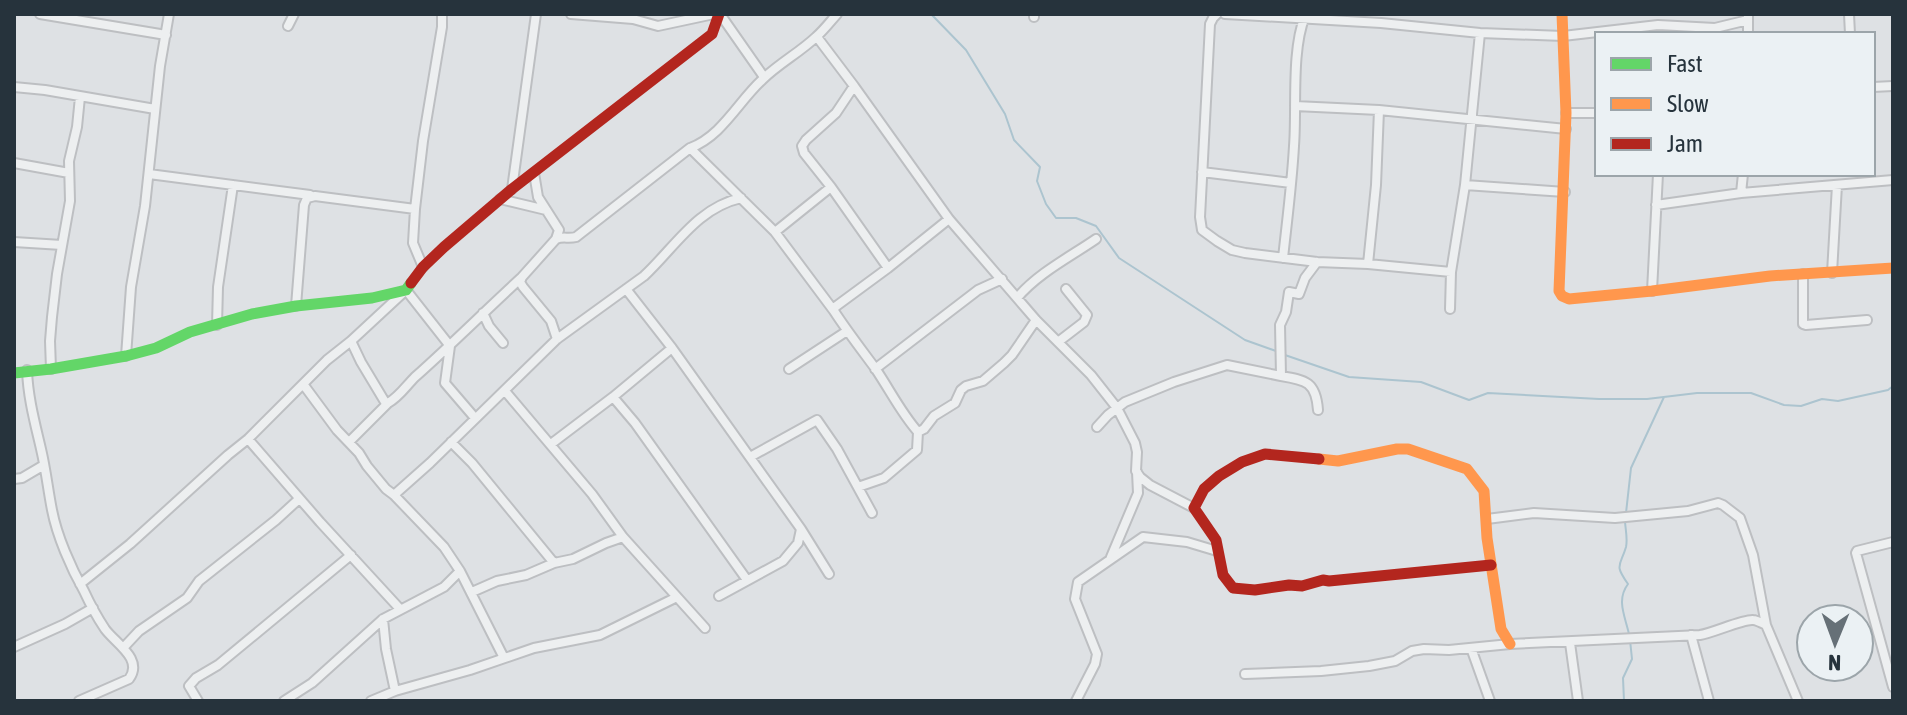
<svg xmlns="http://www.w3.org/2000/svg" width="1907" height="715" font-family="'Asap Condensed',sans-serif">
	<style>
		.lines { fill: none; stroke-linecap: round; stroke-linejoin: round }
		.stream { stroke: #acc4cf; stroke-width: 2 }
		.street-casing { stroke: #bdbfc2; stroke-width: 12 }
		.street { stroke: #edeff0; stroke-width: 8 }
		.fast { stroke: #63d668; stroke-width: 11 }
		.slow { stroke: #ff974d; stroke-width: 11 }
		.jam { stroke: #b3261e; stroke-width: 11 }
	</style>
	<rect width="100%" height="100%" fill="#dee1e4"/>
	<g class="lines">
		<!-- stream -->
		<path class="stream" d="M931 14 966 50 1005 114 1014 140 1040 167 1037 181 1046 204 1056 218H1076L1096 226 1119 258 1245 340 1276 351
			M1282 354 1349 377 1421 382 1469 400 1488 393 1599 399H1647L1697 393H1751L1784 405 1801 406 1822 399 1838 401 1888 390 1893 386
			M1626 513 1631 468 1664 397
			M1625 520C1625 528 1628 538 1626 547 1620 567 1614 564 1628 584 1616 600 1625 616 1629 634
			M1624 701 1623 678 1632 659 1630 640"/>
		<defs>
			<path id="street" d="M40 14 166 35
				M571 14 633 19 658 26 714 14
				M720 14 764 77
				M1217 14 1213 18 1210 24 1200 217 1202 230 1217 241 1232 250 1245 253 1317 262 1368 264 1451 272
				M1225 14 1381 23 1480 33 1563 36 1658 25 1715 28 1748 20
				M1849 14 1850 34
				M1034 17V14
				M288 26 294 14
				M1748 34V15
				M817 37 854 86 949 219 1036 320 1091 375 1117 408 1135 443 1137 452 1136 471 1140 477 1150 485 1194 508
				M854 86 836 113 806 140 802 146 804 153 831 187 888 268
				M14 87 45 90 155 109
				M1873 87 1893 86
				M1295 106 1379 110 1566 129
				M1566 113H1597
				M690 148 775 232 834 311
				M14 163 69 173
				M1202 172 1291 183
				M534 173 538 197 559 230 556 239
				M149 174 310 195
				M1465 185 1565 192
				M512 189 536 14
				M1741 193 1743 174
				M500 199 546 210
				M1656 205 1741 193 1893 180
				M775 232 831 187
				M14 242 62 245
				M1283 258C1287 221 1292 183 1294 146 1297 108 1291 51 1305 16
				M1317 262 1305 278 1299 294 1289 292 1286 312 1280 325 1281 376C1306 380 1316 382 1318 410
				M1368 264 1376 185 1379 110
				M423 267 413 243 415 209 423 141 442 27V14
				M1832 273 1837 185
				M1803 274V324L1806 325 1867 320
				M626 289 672 348 801 529 798 543 783 561 719 596
				M1652 291 1658 174
				M1017 298C1038 273 1070 257 1096 239
				M296 306 304 205 307 198 315 196 415 209
				M1450 309 1451 272 1465 185 1480 33
				M483 313 489 326 503 343
				M217 325 218 287 233 185
				M557 339 551 321 523 287 520 282 522 277 556 239C563 236 568 239 576 237L690 148C722 136 738 102 762 80 778 64 799 53 816 37 824 30 830 22 837 14
				M1058 342 1084 322 1087 315 1066 289
				M126 356 131 287 145 206 160 66 169 14
				M51 369 50 341 52 317 57 274 70 201 69 161 77 127 80 97
				M789 369 847 331
				M875 369 978 290 1002 279
				M27 370C28 398 35 423 41 449 46 470 48 490 52 510 57 536 71 568 84 591 90 604 97 617 105 629 115 643 144 659 129 679L79 701
				M303 384 337 430 359 453 367 466 386 489 394 495 430 463 557 339 644 276C675 247 697 208 741 198
				M505 391 592 494 623 537 705 628
				M613 397 635 423 747 580
				M475 418 445 383 450 346 406 290 351 341 361 362 385 402 388 403C399 397 406 386 415 377 451 345 485 311 521 278
				M1097 427 1108 415 1125 402 1174 382 1227 365 1281 376
				M918 432 924 429 934 416 955 403 961 390 966 386 983 381 1004 363 1012 355 1036 320
				M248 439 320 522 400 609
				M349 442 388 403
				M451 442 472 463 554 563
				M551 444 613 397 672 348
				M750 457 817 420 837 449 872 513
				M14 479 22 478 44 465
				M858 487 884 478 917 450 918 432C901 413 890 390 875 368 861 349 847 331 834 311L835 307 888 268 949 219
				M1487 519 1534 513 1615 518 1688 511 1718 503 1723 505 1740 518 1753 555 1766 625
				M801 529 829 574
				M1893 542 1857 551 1856 553 1893 687
				M1111 557 1138 493 1137 472
				M460 571 504 658
				M80 584 130 544 228 455 248 439 327 360 351 341
				M472 592 497 581 526 575 554 563 573 559 606 543 623 537
				M383 619 386 649 395 691
				M1691 635 1709 701
				M1570 643 1578 701
				M14 647 65 624 93 608
				M124 647 139 631 187 598 199 581 276 520 299 499
				M1471 648 1490 701
				M1245 674 1321 671 1369 666 1395 661 1412 651 1424 649 1449 650 1510 644 1700 635C1713 633 1743 619 1753 620 1755 620 1764 624 1766 625L1798 701
				M198 701 189 686 196 678 218 665 351 555
				M284 701 312 683 383 619 444 587 460 571 444 547 394 495
				M371 701 395 691 470 670 534 648 600 635 677 597
				M1076 701 1095 664 1097 654 1075 599 1078 582 1143 537 1187 542 1217 551"/>
		</defs>
		<!-- street casing -->
		<use href="#street" class="street-casing"/>
		<!-- street -->
		<use href="#street" class="street"/>
		<!-- fast -->
		<path class="fast" d="M14 373 51 369 126 356 156 348 190 332 252 314 296 306 372 298 406 290 411 283"/>
		<!-- slow -->
		<path class="slow" d="M1562 14 1566 113 1559 291 1562 296 1569 299 1652 291 1770 276 1893 268
			M1319 459 1338 461 1397 449H1408L1467 469 1484 491 1487 538 1501 629 1510 644"/>
		<!-- jam -->
		<path class="jam" d="M411 283 423 267 444 247 512 189 712 34 719 14
			M1319 459 1265 454 1242 462 1219 476 1204 489 1194 508 1216 540 1223 575 1233 588 1255 590 1289 585 1302 586 1323 580 1329 581 1491 565"/>
	</g>
	<!-- border -->
	<rect width="1907" height="715" fill="none" stroke="#26333c" stroke-width="32"/>
	<!-- legend -->
	<rect x="1595" y="32" width="280" height="144" fill="#ebf1f4" stroke="#9ca5aa" stroke-width="2"/>
	<rect x="1611" y="58" width="40" height="12" fill="#63d668" stroke="#9ca5aa" stroke-width="2"/>
	<text x="1667" y="72" font-size="24" fill="#26333c">Fast</text>
	<rect x="1611" y="98" width="40" height="12" fill="#ff974d" stroke="#9ca5aa" stroke-width="2"/>
	<text x="1667" y="112" font-size="24" fill="#26333c">Slow</text>
	<rect x="1611" y="138" width="40" height="12" fill="#b3261e" stroke="#9ca5aa" stroke-width="2"/>
	<text x="1667" y="152" font-size="24" fill="#26333c">Jam</text>
	<!-- north arrow -->
	<g transform="translate(1835 643) rotate(181)"><circle r="38" fill="#ebf1f4" stroke="#9ca5aa" stroke-width="2"/>
	<path d="M0-6L14 30L0 20L-14 30Z" fill="#667077"/>
	<text y="-12" font-size="22" font-weight="bold" text-anchor="middle" fill="#26333c">N</text>
	</g>
</svg>
